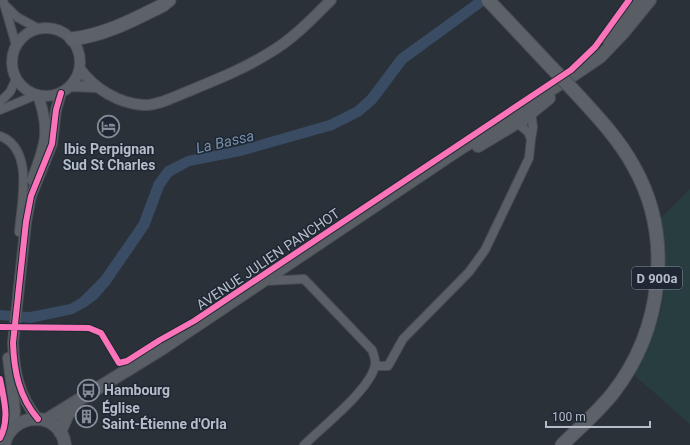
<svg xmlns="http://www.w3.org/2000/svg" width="690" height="445" font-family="Roboto,sans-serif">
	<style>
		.grass { fill: #283d3f }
		.water { fill: #394c63 }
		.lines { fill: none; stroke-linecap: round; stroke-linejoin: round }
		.minor-casing { stroke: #494d53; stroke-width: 10 }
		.tertiary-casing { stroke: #494d53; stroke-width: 12 }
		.secondary-casing { stroke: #494d53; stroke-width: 14 }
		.primary-casing { stroke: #494d55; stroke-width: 15 }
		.minor { stroke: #5b5f66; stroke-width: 8 }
		.tertiary { stroke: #5b5f66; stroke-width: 10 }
		.secondary { stroke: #595e65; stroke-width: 12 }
		.primary { stroke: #5d6268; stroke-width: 13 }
		.primary-bridge-casing { stroke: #494d55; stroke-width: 15; stroke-linecap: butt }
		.primary-bridge { stroke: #5d6268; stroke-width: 13 }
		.cycleway-casing { stroke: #1e2733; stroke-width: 8 }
		.cycleway { stroke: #fb73b8; stroke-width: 6 }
		.labels { text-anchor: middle; stroke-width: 3; stroke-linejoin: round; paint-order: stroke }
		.shield { fill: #1e2733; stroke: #88909c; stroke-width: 1 }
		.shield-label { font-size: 13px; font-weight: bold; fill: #b5bdc9 }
		.poi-label { font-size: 14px; font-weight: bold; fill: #b5bdc9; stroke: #1e2733; text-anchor: start }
		.street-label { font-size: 14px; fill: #b5bdc9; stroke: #1e2733 }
		.water-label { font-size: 15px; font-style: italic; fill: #758fab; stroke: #1e2733 }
	</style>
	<rect width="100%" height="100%" fill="#2b3138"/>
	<!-- grass -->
	<path class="grass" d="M690 189V424L633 374C650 344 666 311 664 276 664 257 660 239 658 221Z"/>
	<!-- water -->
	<path class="water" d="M474 0H492L406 63 376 103 361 116 333 130 241 156 190 166 172 176 164 187 149 227 110 284 97 299 86 307 73 314 31 323 0 320V310L30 312 70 304 80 298 101 277 139 222 154 182 165 167 187 156 239 146 329 120 355 107 368 95 398 55Z"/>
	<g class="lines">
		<defs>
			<path id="minor" d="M3 0 16 45
				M6 6 17 17 37 28
				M0 102 10 92 16 79
				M0 110 36 95
				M517 123 528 132 531 139 533 127 531 113 522 114 523 127
				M0 136C35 149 21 204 19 232
				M265 281 304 279 372 350C374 355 376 360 375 365 371 389 322 427 304 445
				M375 366H388L403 339 469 272 485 250 529 158 531 139"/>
			<path id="tertiary" d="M12 62a34 34 0 1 1 68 0a34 34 0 1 1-68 0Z
				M80 69C95 89 118 103 143 105 156 106 172 98 184 93 213 81 242 70 269 53 292 40 312 19 331 0
				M70 86 95 87
				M32 180C45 145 51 133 38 95
				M8 358 15 411 13 426
				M38 419C19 397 14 371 13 343L26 222 31 196 52 144 56 110 61 93"/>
			<path id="secondary" d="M608 39 638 0
				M478 146 523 119 549 98
				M46 420 160 350 449 156 578 72 600 57 623 33 650 0
				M60 432 68 414 76 407
				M4 445C11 411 61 410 65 445"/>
			<path id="primary" d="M488 0 552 68
				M72 39C105 35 133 20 163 5L169 0
				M562 445C579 428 598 412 613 393 662 330 674 238 634 167 619 139 596 115 574 91"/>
		</defs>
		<!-- minor casing -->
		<use href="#minor" class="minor-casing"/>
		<!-- tertiary casing -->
		<use href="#tertiary" class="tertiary-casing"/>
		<!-- secondary casing -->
		<use href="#secondary" class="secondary-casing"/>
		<!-- primary casing -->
		<use href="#primary" class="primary-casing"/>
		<!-- minor -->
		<use href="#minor" class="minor"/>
		<!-- tertiary -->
		<use href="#tertiary" class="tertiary"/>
		<!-- secondary -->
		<use href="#secondary" class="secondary"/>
		<!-- primary -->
		<use href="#primary" class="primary"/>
		<defs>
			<path id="primary-bridge" d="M552 68 574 91"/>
		</defs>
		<!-- primary-bridge casing -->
		<use href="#primary-bridge" class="primary-bridge-casing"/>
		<!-- primary-bridge -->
		<use href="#primary-bridge" class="primary-bridge"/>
		<defs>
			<path id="cycleway" d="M0 327 89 328 101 333 119 363 127 361 160 340 194 321 571 70 595 47 629 0
				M0 379C4 400 10 419 0 438
				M38 419C19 397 14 371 13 343L26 222 31 196 52 144 56 110 61 93"/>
		</defs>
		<!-- cycleway casing -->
		<use href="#cycleway" class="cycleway-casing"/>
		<!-- cycleway -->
		<use href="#cycleway" class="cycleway"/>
	</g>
	<!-- icons -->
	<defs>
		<symbol id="hotel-ring" viewBox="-11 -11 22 22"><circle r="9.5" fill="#1e2733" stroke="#858c96" stroke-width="1.5"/><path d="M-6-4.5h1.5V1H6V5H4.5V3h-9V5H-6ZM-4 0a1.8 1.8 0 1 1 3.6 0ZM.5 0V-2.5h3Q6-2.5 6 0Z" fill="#858c96"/></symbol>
		<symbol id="bus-ring" viewBox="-11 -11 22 22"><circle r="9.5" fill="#1e2733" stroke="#858c96" stroke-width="1.5"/><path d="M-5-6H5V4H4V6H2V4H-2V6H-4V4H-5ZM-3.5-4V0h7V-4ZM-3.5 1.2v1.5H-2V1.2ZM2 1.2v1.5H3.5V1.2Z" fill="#858c96"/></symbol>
		<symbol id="building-ring" viewBox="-11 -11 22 22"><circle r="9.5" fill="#1e2733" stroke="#858c96" stroke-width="1.5"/><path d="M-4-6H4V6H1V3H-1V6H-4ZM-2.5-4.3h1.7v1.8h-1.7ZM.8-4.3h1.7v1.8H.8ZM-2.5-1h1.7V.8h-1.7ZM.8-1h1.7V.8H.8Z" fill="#858c96"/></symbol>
	</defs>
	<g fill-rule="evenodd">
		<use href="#hotel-ring" x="96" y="114" width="25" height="25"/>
		<use href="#bus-ring" x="76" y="378" width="25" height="25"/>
		<use href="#building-ring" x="74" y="404" width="25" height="25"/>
	</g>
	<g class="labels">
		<!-- shield labels -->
		<rect class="shield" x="632" y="267" width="50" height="22" rx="3"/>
		<g class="shield-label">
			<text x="657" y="283">D 900a</text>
		</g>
		<!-- poi labels -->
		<g class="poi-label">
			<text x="109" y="154" text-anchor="middle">Ibis Perpignan<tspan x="109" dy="16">Sud St Charles</tspan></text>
			<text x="104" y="395">Hambourg</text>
			<text x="102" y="413">Église<tspan x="102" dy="16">Saint-Étienne d'Orla</tspan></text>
		</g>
		<!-- street labels -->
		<g class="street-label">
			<text transform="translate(268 259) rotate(-34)" y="5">AVENUE JULIEN PANCHOT</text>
		</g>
		<!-- water labels -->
		<g class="water-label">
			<text transform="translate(225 142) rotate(-13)" y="5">La Bassa</text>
		</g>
	</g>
	<!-- scale -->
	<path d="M546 421v6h104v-6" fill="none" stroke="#b5bdc9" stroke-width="2"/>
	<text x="552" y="421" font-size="12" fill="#b5bdc9" stroke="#1e2733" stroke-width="3" paint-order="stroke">100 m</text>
</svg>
